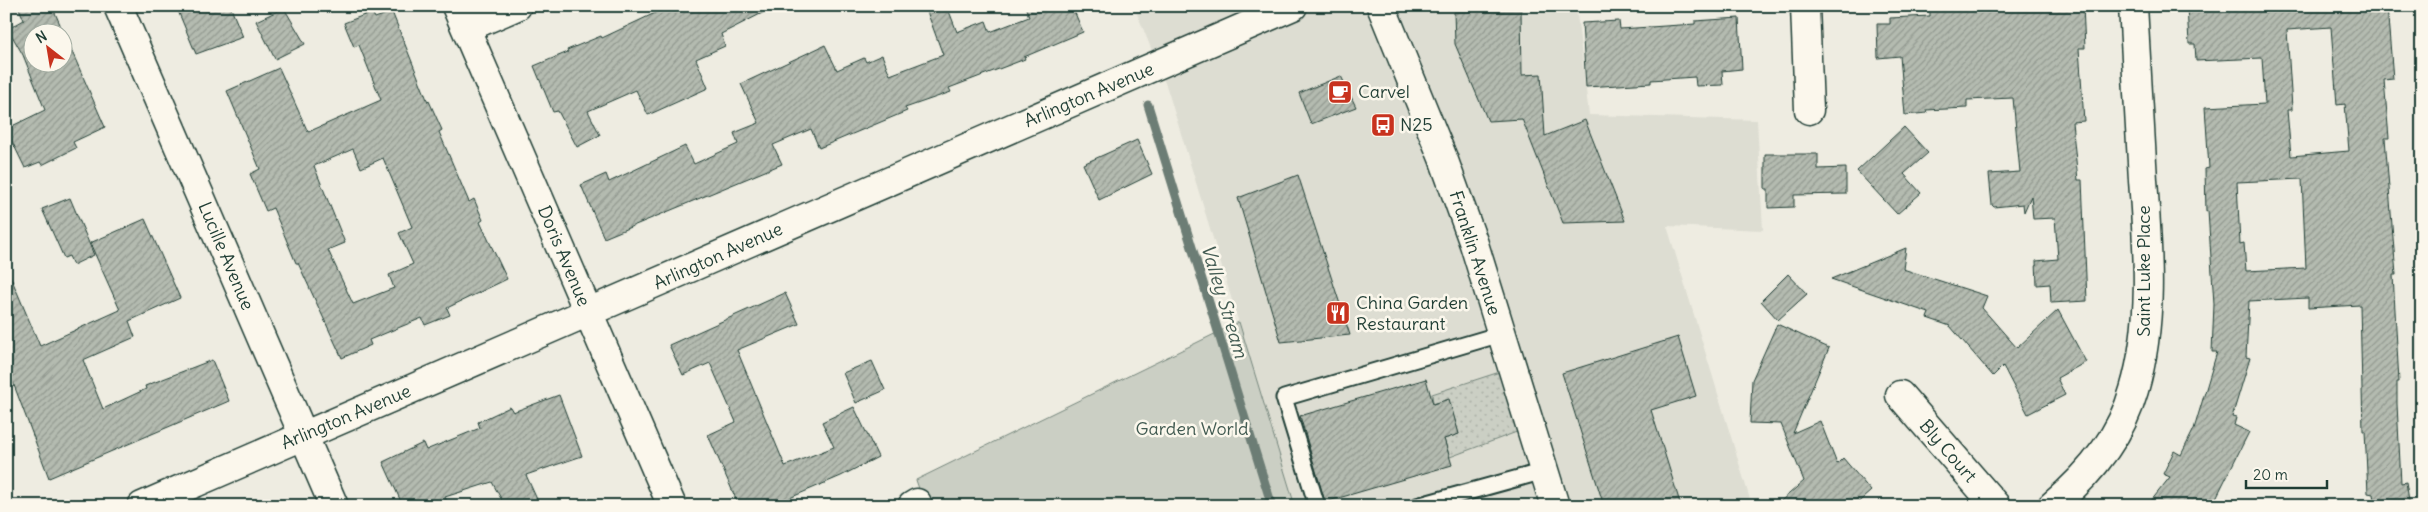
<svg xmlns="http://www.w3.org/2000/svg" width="2428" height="512" font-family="Delius,sans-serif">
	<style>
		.built { fill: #ddddd2 }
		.grass { fill: url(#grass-dots); stroke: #75867c }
		.garden { fill: #cbcfc4; stroke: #75867c }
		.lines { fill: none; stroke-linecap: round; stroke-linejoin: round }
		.stream { stroke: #6c7d74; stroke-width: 9 }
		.building { fill: url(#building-hatch); stroke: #1f3d34; fill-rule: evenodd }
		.service-casing { stroke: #1f3d34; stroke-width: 19 }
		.minor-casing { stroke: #1f3d34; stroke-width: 31 }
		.secondary-casing { stroke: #1f3d34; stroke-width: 31 }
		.service { stroke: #fbf7ec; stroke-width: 15 }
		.minor { stroke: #fbf7ec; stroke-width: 28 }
		.secondary { stroke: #fbf7ec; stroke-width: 28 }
		.labels { text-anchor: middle; stroke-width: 5; stroke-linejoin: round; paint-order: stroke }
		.poi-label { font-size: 18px; fill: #1f3d34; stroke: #fbf7ec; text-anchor: start }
		.street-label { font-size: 18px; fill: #1f3d34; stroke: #fbf7ec }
		.park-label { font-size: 18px; fill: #415a51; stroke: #fbf7ec }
		.water-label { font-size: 19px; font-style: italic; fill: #455d54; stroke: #fbf7ec }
	</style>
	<defs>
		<pattern id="grass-dots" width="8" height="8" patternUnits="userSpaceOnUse" patternTransform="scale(1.25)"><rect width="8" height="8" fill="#cbcfc4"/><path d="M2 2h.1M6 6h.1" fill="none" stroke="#aeb3a9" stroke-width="1.8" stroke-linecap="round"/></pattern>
		<pattern id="building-hatch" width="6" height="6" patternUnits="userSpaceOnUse" patternTransform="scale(1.25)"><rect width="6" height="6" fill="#b4bbb0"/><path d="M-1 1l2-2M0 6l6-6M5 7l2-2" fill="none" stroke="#929990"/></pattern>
	</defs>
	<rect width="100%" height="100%" fill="#eeece1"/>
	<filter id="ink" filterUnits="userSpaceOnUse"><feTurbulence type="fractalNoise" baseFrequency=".02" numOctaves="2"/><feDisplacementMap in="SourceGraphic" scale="10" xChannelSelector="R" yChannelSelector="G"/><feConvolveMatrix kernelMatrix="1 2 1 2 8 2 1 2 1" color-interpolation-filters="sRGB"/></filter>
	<g filter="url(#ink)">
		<!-- built -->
		<path class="built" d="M1134 6H1576L1589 115 1757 120 1763 230 1667 226 1752 506H1295L1167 88Z"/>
		<!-- grass -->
		<path class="grass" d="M1512 368 1530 427 1450 457 1444 439 1459 434 1449 400 1433 404 1432 394Z"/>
		<!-- garden -->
		<path class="garden" d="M1239 322 1295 506H925L916 480Z"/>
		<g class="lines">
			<!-- stream -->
			<path class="stream" d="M1148 105 1272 506"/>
		</g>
		<!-- building -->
		<path class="building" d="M18 6H52L105 127 73 142 76 148 42 165 40 162 25 168 6 129 45 110 23 55 8 29 24 20ZM32 32H62V62H32Z
			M176 6H230L243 37 196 54Z
			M670 6H776L721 34 725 46 696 59 708 88 648 115 636 90 588 111 600 135 577 147 558 111 553 112 534 66 568 52 567 50 601 36 602 38Z
			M925 6H947L957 32 986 21 990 32 1029 17 1025 6H1072L1083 32 1024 57 1025 59 949 88 951 92 905 108 907 111 819 148 811 129 773 145 782 164 604 238 581 185 606 174 609 182 685 146 694 164 738 144 734 133 759 123 741 84 825 45 837 70 864 58 866 62 882 55 890 75 943 55Z
			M1971 6V10L2083 6 2085 48H2079L2084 121 2072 122 2078 180H2082L2087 301 2051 303 2050 284 2037 285 2036 261 2058 259 2055 218 2033 219 2031 196 2024 212 2023 204 1994 207 1992 205 1989 174 2020 172 2013 98 1967 100V108L1926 110 1927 113 1905 115 1900 56 1878 58 1877 24H1890V18L1930 16V8Z
			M2187 6H2387L2393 79 2384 80 2389 138H2385L2396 275H2393L2399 382H2397V404L2401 483 2406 482 2410 506H2375L2373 494 2368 493 2365 431H2363L2360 305 2308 308V298L2249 301 2246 357 2250 358 2232 417 2236 418 2234 425 2249 432 2212 506H2147L2170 477 2163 474 2174 451 2181 455 2194 429 2217 352H2212L2214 304 2208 211 2206 212 2205 169 2209 168 2205 107 2265 104 2262 58 2196 61 2195 44H2189ZM2331 27 2337 105 2345 104 2349 151 2291 156 2287 110H2292V108L2287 30ZM2302 179 2306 268 2246 271 2244 243 2240 244 2237 182Z
			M284 8 305 44 275 59 256 21Z
			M1521 10 1522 75 1541 74 1545 136 1585 120 1625 221 1563 223 1522 119 1488 121 1455 44 1454 12Z
			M372 12 375 18 392 12 428 102 429 101 442 130 439 132 469 202 474 199 483 220 480 222 507 279 447 308 450 315 425 325 422 318 369 340 371 345 342 358 298 263H296L273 208 266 211 250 174 260 169 227 91 279 68 308 132 381 100 359 45 354 47 344 23ZM353 149 361 168 383 158 412 227 399 233 413 264 389 275 394 288 353 304 328 250 345 243 314 166Z
			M1739 18 1742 69 1722 71 1723 85 1696 86 1695 77 1651 80V83L1586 87 1582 23 1619 21 1620 29 1695 24V21Z
			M1341 76 1356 107 1311 124 1299 93Z
			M1904 127 1928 153 1904 174 1921 193 1897 214 1857 171Z
			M1137 140 1152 174 1099 200 1083 164Z
			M1765 154H1818V169L1846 168V194L1794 195V207L1768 208V189H1765Z
			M1298 175 1350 335 1281 342 1238 198Z
			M70 198 94 255 73 265 69 256 64 258 42 209Z
			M145 219 180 298 129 321 135 337 83 360 103 409 146 389 145 386 212 360 229 401 49 478 6 364V266L40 346 120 310 90 243Z
			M1906 248 1903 269 1987 296 1982 308 2017 348 2058 310 2086 362 2057 378 2065 395 2028 414 2003 366 1993 376 1950 326 1927 318 1929 313 1831 279Z
			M1788 274 1807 294 1778 320 1761 301Z
			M785 293 799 324 737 350 785 466 834 447 822 422 854 407 878 457 841 476 771 506H739L708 435 736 422 710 363 683 375 669 345Z
			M1777 324 1829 348 1793 433 1820 421 1837 464 1843 458 1871 491 1854 506H1775L1804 481 1781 424 1750 423 1752 380Z
			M1678 337 1696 396 1651 410 1681 506H1604L1562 373Z
			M872 361 885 390 856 403 843 373Z
			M1426 379 1433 404 1449 399 1459 434 1444 439 1452 465 1325 502 1300 416Z
			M559 395 582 456 526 475 540 506H505L492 482 445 497 449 506H403L383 462 423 443 426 450 480 428 478 422 510 407 513 412Z"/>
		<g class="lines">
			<defs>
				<path id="service" d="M1317 506 1284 398 1501 334
					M1417 506 1544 471"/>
				<path id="minor" d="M118 6 334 506
					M456 6 672 506
					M1805 6 1809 110
					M466 28 517 6
					M1900 395 1996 506
					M142 506 1293 6
					M912 506 917 503
					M2052 506C2088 476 2121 437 2134 390 2154 323 2148 249 2143 180 2140 122 2136 64 2133 6"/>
				<path id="secondary" d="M1381 6 1443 158 1474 244 1555 506"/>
			</defs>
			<!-- service casing -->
			<use href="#service" class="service-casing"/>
			<!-- minor casing -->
			<use href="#minor" class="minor-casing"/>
			<!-- secondary casing -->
			<use href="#secondary" class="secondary-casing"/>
			<!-- service -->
			<use href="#service" class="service"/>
			<!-- minor -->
			<use href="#minor" class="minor"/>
			<!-- secondary -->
			<use href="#secondary" class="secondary"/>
		</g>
	</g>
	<!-- icons -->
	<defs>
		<symbol id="cafe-square" viewBox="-11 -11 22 22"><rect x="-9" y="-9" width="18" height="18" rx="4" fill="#c8321e" stroke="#fbf7ec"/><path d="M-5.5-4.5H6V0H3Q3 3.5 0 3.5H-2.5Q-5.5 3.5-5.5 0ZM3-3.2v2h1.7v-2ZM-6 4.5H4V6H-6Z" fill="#fff"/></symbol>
		<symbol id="bus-square" viewBox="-11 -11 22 22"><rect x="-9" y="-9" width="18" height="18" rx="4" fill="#c8321e" stroke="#fbf7ec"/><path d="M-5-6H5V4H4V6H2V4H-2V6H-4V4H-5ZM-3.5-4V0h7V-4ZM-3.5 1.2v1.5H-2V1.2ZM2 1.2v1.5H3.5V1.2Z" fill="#fff"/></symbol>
		<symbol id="restaurant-square" viewBox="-11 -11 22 22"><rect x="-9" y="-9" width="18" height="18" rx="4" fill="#c8321e" stroke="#fbf7ec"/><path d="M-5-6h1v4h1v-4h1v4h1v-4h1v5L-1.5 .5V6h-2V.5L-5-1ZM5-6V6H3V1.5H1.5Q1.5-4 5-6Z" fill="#fff"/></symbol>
	</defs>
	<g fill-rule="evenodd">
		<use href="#cafe-square" x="1326" y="78" width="28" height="28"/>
		<use href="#bus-square" x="1369" y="111" width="28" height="28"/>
		<use href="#restaurant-square" x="1324" y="299" width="28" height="28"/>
	</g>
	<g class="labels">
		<!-- poi labels -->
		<g class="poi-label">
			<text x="1358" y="98">Carvel</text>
			<text x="1400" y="131">N25</text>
			<text x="1356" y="309">China Garden<tspan x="1356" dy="21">Restaurant</tspan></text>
		</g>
		<!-- street labels -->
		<g class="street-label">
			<text transform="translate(1089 95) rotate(-23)" y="6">Arlington Avenue</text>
			<text transform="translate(1475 253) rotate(72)" y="6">Franklin Avenue</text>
			<text transform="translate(226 256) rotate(67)" y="6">Lucille Avenue</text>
			<text transform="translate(564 256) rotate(67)" y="6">Doris Avenue</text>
			<text transform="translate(718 256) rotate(-24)" y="6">Arlington Avenue</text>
			<text transform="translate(2144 271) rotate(-90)" y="6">Saint Luke Place</text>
			<text transform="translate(346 417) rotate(-23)" y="6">Arlington Avenue</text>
			<text transform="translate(1948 451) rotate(49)" y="6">Bly Court</text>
		</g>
		<!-- park labels -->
		<g class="park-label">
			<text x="1192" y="435">Garden World</text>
		</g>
		<!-- water labels -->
		<g class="water-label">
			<text transform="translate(1225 301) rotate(73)" y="7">Valley Stream</text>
		</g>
	</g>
	<!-- margin -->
	<rect width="2428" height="512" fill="none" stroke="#fbf7ec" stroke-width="25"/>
	<rect x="12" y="12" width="2403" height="487" fill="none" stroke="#1f3d34" stroke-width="2" filter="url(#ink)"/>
	<!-- north arrow -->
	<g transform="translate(48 48) rotate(329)"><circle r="24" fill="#fbf7ec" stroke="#a3ada2"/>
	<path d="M0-4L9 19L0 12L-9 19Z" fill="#c8321e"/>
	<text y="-8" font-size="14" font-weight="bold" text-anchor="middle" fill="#1f3d34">N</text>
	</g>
	<!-- scale -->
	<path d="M2246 480v8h81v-8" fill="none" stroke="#1f3d34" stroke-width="2.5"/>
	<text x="2253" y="480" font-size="15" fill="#1f3d34" stroke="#fbf7ec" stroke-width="4" paint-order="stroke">20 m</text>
</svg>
